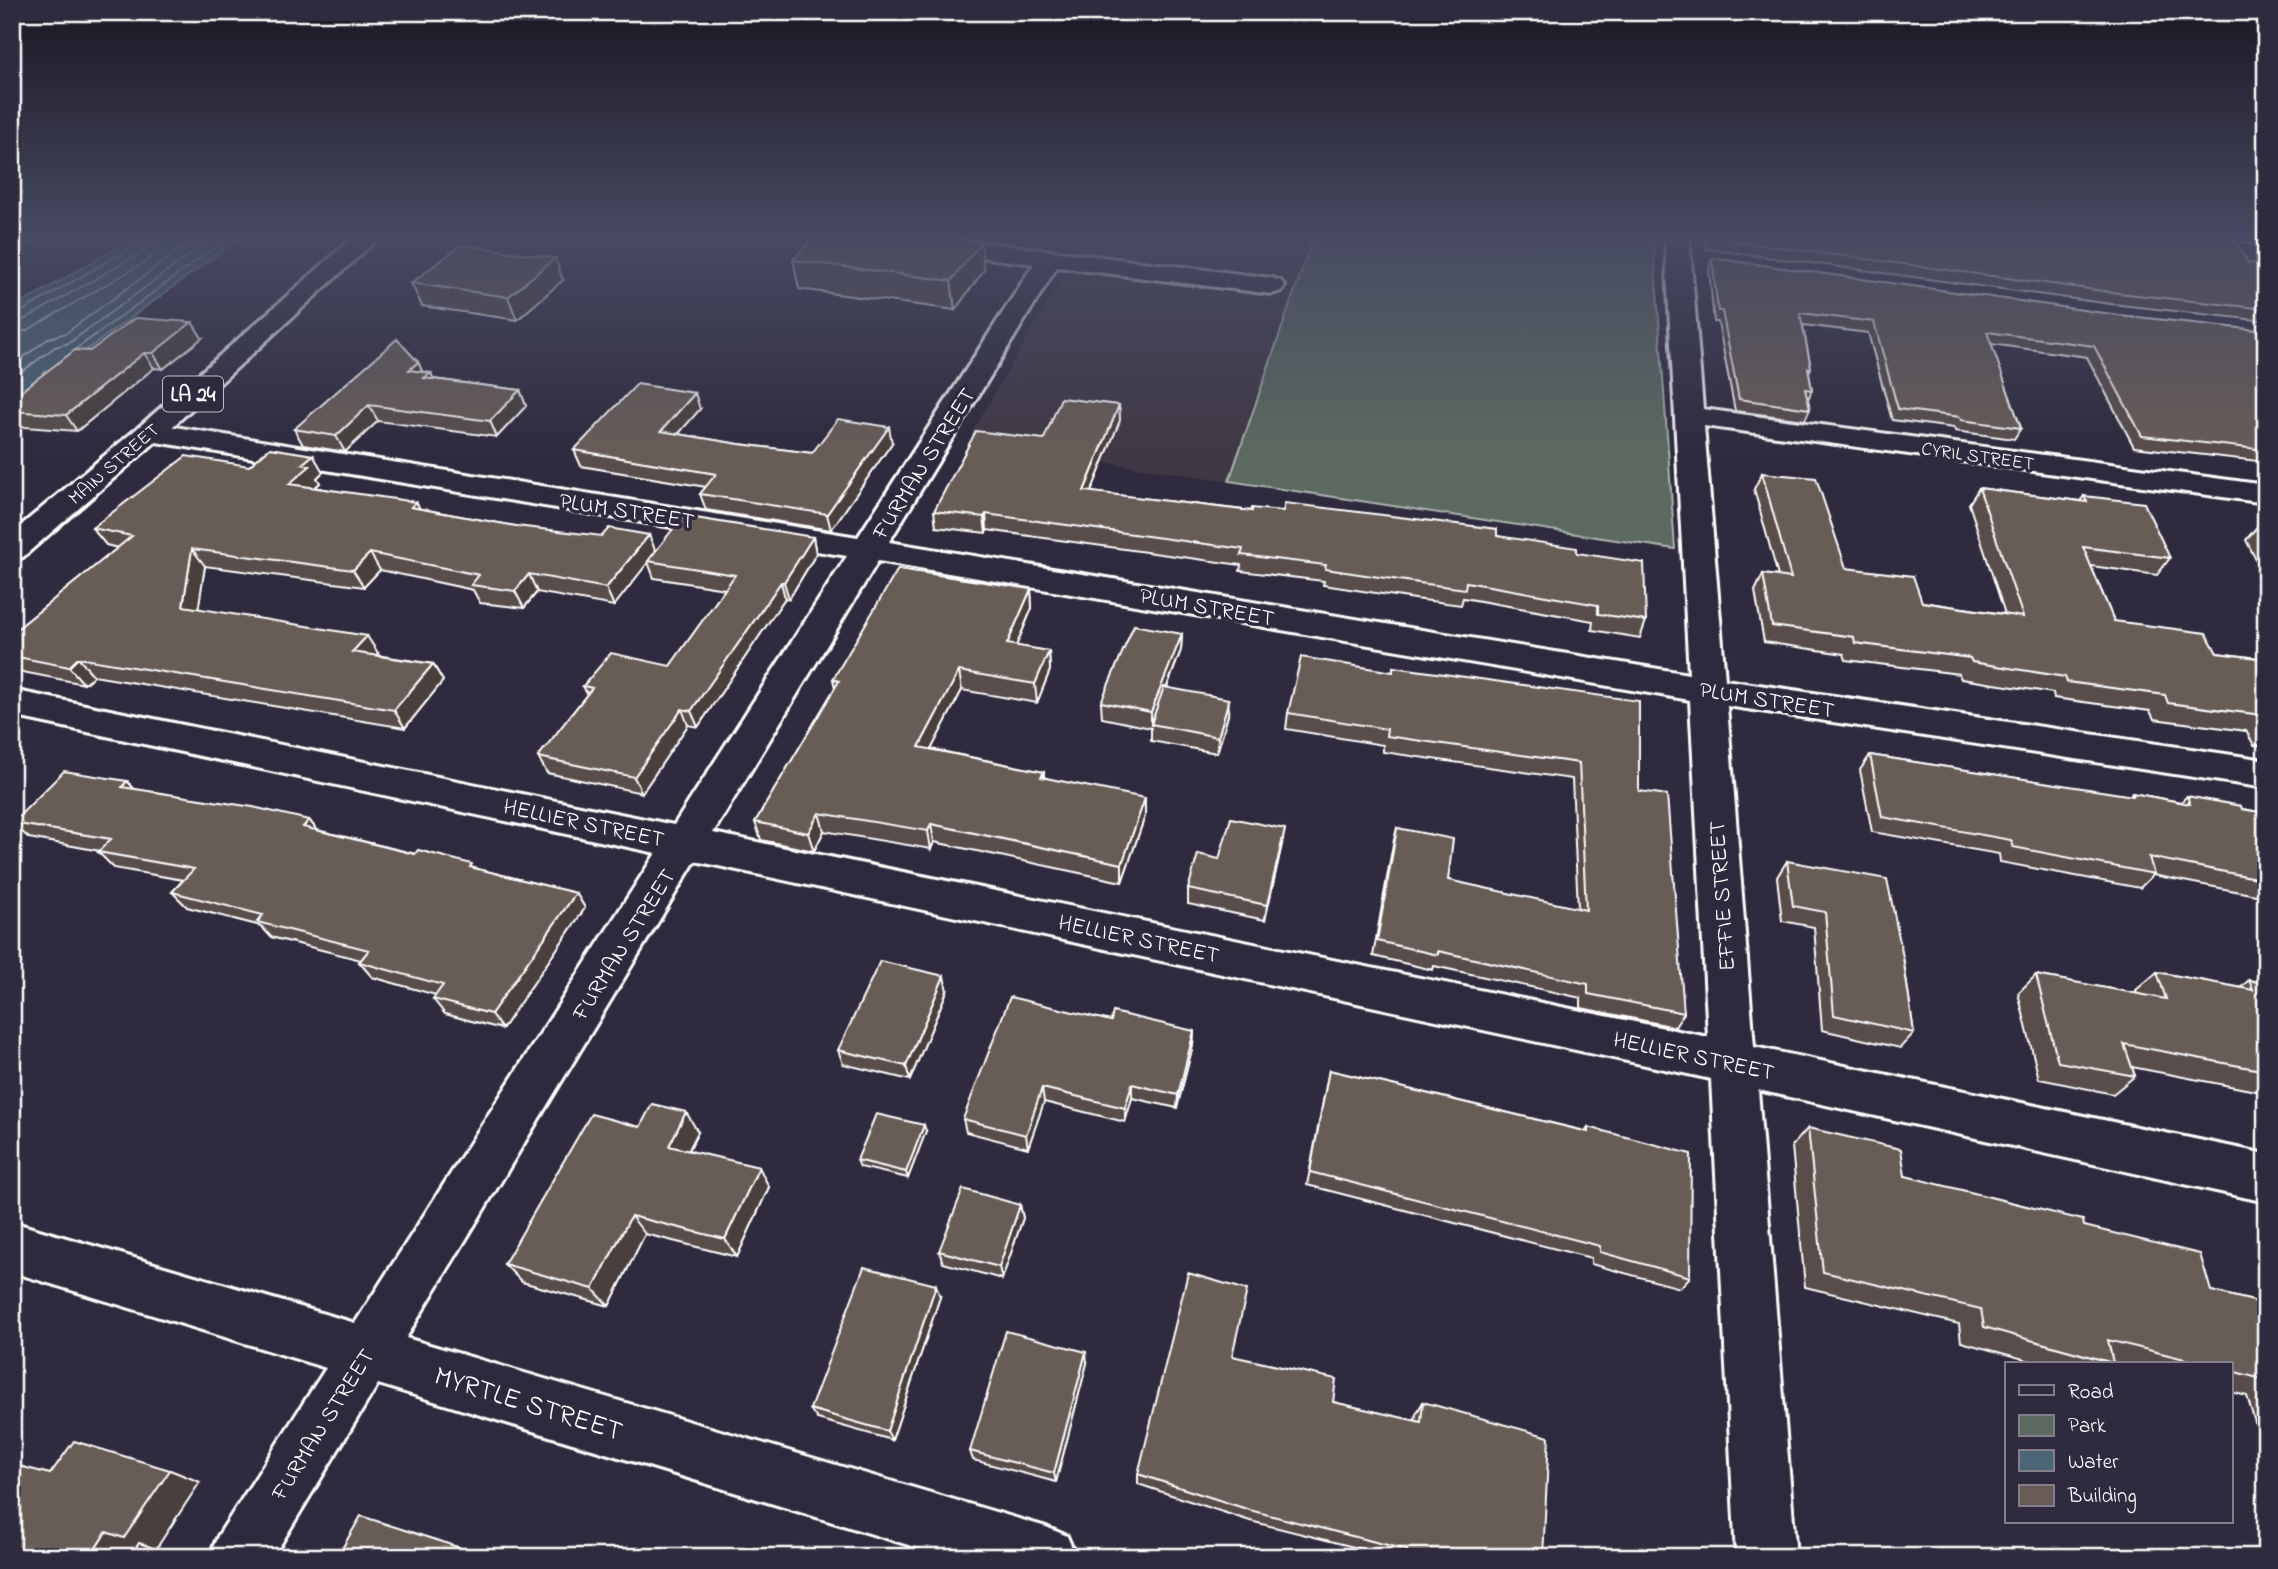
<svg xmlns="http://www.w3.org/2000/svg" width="2278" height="1569" font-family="'Indie Flower',sans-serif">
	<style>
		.built { fill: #403945 }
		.green { fill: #5b6960; stroke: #adb4b0; stroke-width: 2 }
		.water { fill: #4d6677; stroke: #94a3ad; stroke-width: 2 }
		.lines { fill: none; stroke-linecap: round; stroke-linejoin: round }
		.shore { stroke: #b8c2c9; stroke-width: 2 }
		.street-casing { stroke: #fff; stroke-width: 6 }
		.primary-casing { stroke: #fff; stroke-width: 6 }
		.street { fill: #2f2a3d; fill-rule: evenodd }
		.primary { fill: #2f2a3d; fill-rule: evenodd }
		.wall { fill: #594e4b; stroke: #fff; stroke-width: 2 }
		.shaded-wall { fill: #49403d; stroke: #fff; stroke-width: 2 }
		.building { fill: #685b57; stroke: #fff; stroke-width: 2 }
		.labels { text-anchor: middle; stroke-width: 7; stroke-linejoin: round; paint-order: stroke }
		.far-street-label { font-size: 19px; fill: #fff; stroke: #2f2a3d }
		.shield { fill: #2f2a3d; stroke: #c1bfc5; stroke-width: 2 }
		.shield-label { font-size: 21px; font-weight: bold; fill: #fff }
		.street-label { font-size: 23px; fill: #fff; stroke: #2f2a3d }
		.near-street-label { font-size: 28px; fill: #fff; stroke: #2f2a3d }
	</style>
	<rect width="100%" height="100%" fill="#2f2a3d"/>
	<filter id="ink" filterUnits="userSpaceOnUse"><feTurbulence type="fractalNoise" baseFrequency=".0143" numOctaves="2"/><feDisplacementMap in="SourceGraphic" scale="14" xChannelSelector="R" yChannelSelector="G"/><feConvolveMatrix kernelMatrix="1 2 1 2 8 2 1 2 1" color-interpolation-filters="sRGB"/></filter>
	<g filter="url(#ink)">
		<!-- built -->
		<path class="built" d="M992 235H1314L1229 481 1056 455 1060 446 972 432 1081 247Z"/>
		<!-- green -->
		<path class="green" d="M1314 235H1653L1675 549 1229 481Z"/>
		<!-- water -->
		<path class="water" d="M138 235H244L73 360 12 398V309Z"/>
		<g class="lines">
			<!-- shore -->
			<path class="shore" d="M12 314 19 313 137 244 141 235
				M12 323 22 321 142 252 150 235
				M12 333 26 331 147 261 157 251 160 235
				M76 349 232 235
				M12 366 49 338 66 333 200 235
				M12 379 55 347 69 343 217 235"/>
			<defs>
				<path id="street" d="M850 235H923L1272 278 1281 281 1285 286 1281 291 1272 294 1057 267 889 542 1689 674 1665 235H1689L1703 409 2266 485V503L1704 426 1725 680 2266 760V788L1727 706 1754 1047 2266 1154V1202L1758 1090 1796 1557H1736L1711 1079 695 861 406 1338 1046 1527 1067 1536 1076 1557H948L378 1384 273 1557H209L218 1536 326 1368 12 1272V1222L355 1323 656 853 12 716V690L674 825 847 556 150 441 140 438 135 432 140 426 150 423 858 537 1034 264 862 242 854 240ZM878 561 1690 700 1708 1037 713 833Z
					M2238 235H2266V245L2242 240Z"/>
				<path id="primary" d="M356 235H382L160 438 23 557 12 560V533L140 426Z"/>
			</defs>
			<!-- street casing -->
			<use href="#street" class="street-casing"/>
			<!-- primary casing -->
			<use href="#primary" class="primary-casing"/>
			<!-- street -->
			<use href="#street" class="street"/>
			<!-- primary -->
			<use href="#primary" class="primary"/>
		</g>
		<!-- wall -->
		<path class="wall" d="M1705 235H2232L2248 263 2266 265V321L2111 304 1707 249Z
			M1712 258 2118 315 2266 331V462L2134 447 2087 357 1991 344 2021 428 2014 439 1955 431 1954 428 1892 420 1868 333 1803 325 1811 368 1809 373 1812 390 1808 399 1810 409 1805 420 1735 411 1718 322H1714L1709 269Z
			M793 260 984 270 955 310 799 289Z
			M563 280 517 320 422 306 411 283Z
			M202 338 163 369 154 368 77 431 12 426V398L90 351Z
			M418 362 422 372 434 379 520 390 526 406 497 437 378 421 345 452 303 445 294 429Z
			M1119 405 1120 420 1091 492 1252 511 1497 536 1577 553 1646 621 1640 638 1592 630 1593 621 1463 598 1461 605 1415 599 1323 585 1324 581 1240 571 1241 565 987 530 986 533 936 527 934 511 1044 439Z
			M700 409 678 434 739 444 812 453 892 443 831 530 706 510 700 494 706 487 581 466 574 450Z
			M249 466 323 472 317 478 320 483 315 487 420 509 655 551 813 537 816 554 789 599 785 598 698 727 688 725 642 793 547 773 538 757 587 694 583 686 670 666 725 589 654 578 648 562 614 606 537 592 524 608 480 603 473 590 380 570 364 587 205 566 198 609 378 653 376 655 433 664 443 681 405 728 94 676 84 684 12 670V633L118 548 106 545 92 528Z
			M1762 473 1846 568 1922 602 2005 614 1969 504 1979 488 2080 501 2084 496 2170 558 2157 575 2091 566 2114 621 2217 653 2266 659V746L2254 745 2246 731 2154 719 2150 711 2054 698 2053 693 1961 679 1959 674 1846 660 1844 654 1764 642 1755 591 1763 574 1778 576 1754 489Z
			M2260 523 2266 524V576H2264L2246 540Z
			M1031 589 1032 608 1016 646 1049 651 1050 670 1037 703 962 690 931 749 1044 772V777L1145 816 1122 882 934 842 931 849 824 831 814 851 761 840 755 822 835 688 833 679Z
			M1182 634 1181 650 1167 688 1228 715 1217 753 1151 741V728L1102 718 1101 702Z
			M1392 672 1639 791 1684 1013 1675 1027 1581 1008V998L1434 966 1433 970 1373 956 1393 844 1397 828 1448 880 1578 909 1572 779 1383 752V745L1286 729 1288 713Z
			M1870 755 2130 796 2132 793 2181 802 2187 796 2242 809 2266 813V897L2153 875 2140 888 2000 862 1999 854 1872 832 1860 770Z
			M127 781 134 789 309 820 317 830 576 893 585 908 502 1029 445 1014 433 999 436 995 372 977 359 962 361 960 271 937 261 926 187 907 172 892 183 880 114 868 98 852 100 851 29 838 12 823Z
			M1282 844 1265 920 1188 904V889L1219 859Z
			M1787 861 1903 957 1914 1033 1900 1048 1822 1030 1814 927 1782 921 1777 877Z
			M2157 972 2240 988 2249 980 2266 984V1093L2132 1067 2135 1076 2113 1094 2039 1079 2018 993 2036 975 2137 994 2136 990Z
			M947 991 910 1080 843 1064 838 1050Z
			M1111 1021 1194 1031 1193 1045 1177 1108 1132 1098 1125 1122 1044 1102 1028 1148 966 1132 963 1119Z
			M1329 1070 1585 1131 1588 1127 1690 1277 1680 1288 1591 1264V1258L1307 1185Z
			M640 1127 698 1132 689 1150 769 1187 737 1257 645 1234 609 1306 522 1282 504 1264Z
			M1808 1128 1905 1176 2084 1226 2211 1291 2266 1304V1459L2247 1396 2231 1392V1364H2121L2113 1362 2110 1364H2042L1961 1342 1959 1324 1805 1287 1792 1146Z
			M926 1131 908 1178 860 1167 857 1160Z
			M1020 1205 1023 1218 1002 1279 943 1263 939 1251Z
			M940 1297 892 1440 817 1419 810 1409Z
			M1233 1356 1333 1402 1415 1421 1416 1414 1423 1402 1543 1557H1394L1250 1521 1138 1484V1474Z
			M1087 1363 1056 1482 973 1460 970 1451Z"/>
		<!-- shaded-wall -->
		<path class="shaded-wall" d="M12 235H25L30 242 12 253Z
			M981 242 984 270 955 310 951 281Z
			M555 258 563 280 517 320 508 297Z
			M192 322 202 338 163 369 153 353Z
			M144 353 154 368 77 431 66 415Z
			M418 362 425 377 409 370Z
			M431 373 438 389 424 378Z
			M520 390 526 406 497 437 490 421Z
			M695 393 700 409 667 447 661 431Z
			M369 405 378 421 345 452 336 436Z
			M1119 405 1120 420 1085 507 1084 491Z
			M889 427 892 443 831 530 827 514Z
			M313 455 323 472 317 478 320 483 299 501 289 484 302 464Z
			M416 502 426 519 411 507Z
			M986 514 987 530 986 533 984 517Z
			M649 535 656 552 614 606 606 588Z
			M813 537 816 554 789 599 784 582Z
			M192 549 205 566 196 624 183 606Z
			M370 553 380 570 364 587 353 570Z
			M529 574 537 592 524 608 515 591Z
			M781 582 785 598 698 727 691 711Z
			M1031 589 1032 608 1009 663 1007 644Z
			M1182 634 1181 650 1152 725H1151V712Z
			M367 636 378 653 363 669 352 652Z
			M1049 651 1050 670 1037 703 1035 684Z
			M78 658 94 676 84 684 69 667Z
			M433 664 443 681 405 728 394 710Z
			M959 671 962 690 923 765 919 747Z
			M1229 699 1228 715 1217 753 1218 737Z
			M682 709 688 725 642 793 634 777Z
			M127 781 142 797 122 787Z
			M1145 798V816L1122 882V864Z
			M819 813 824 831 814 851 808 833Z
			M309 820 322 836 303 827Z
			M931 824 934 842 931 849 928 831Z
			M1285 829 1282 844 1265 920 1267 905Z
			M576 893 585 908 502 1029 491 1014Z
			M944 976 947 991 910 1080 906 1066Z
			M1194 1031 1193 1045 1177 1108 1178 1095Z
			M1132 1084V1098L1125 1122V1108Z
			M1042 1088 1044 1102 1028 1148 1026 1135Z
			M686 1112 698 1132 681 1165 669 1146Z
			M924 1125 926 1131 908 1178 906 1172Z
			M759 1167 769 1187 737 1257 725 1239Z
			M1020 1205 1023 1218 1002 1279 999 1267Z
			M631 1216 645 1234 609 1306 593 1289Z
			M936 1285 940 1297 892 1440 887 1431Z
			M1086 1352 1087 1363 1056 1482 1054 1473Z
			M170 1470 200 1482 156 1549 139 1543 130 1557H90L106 1532Z"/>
		<!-- building -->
		<path class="building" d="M816 235H931L981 242 951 281 793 260Z
			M1710 235H2232L2248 263 2266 265V309L2118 293 1710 238Z
			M461 245 555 258 508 297 411 283Z
			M1712 258 2118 315 2266 331V450L2142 436 2094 346 1987 332 2021 428 1961 420 1960 417 1898 409 1874 322 1800 313 1811 368H1808L1812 390 1805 389 1810 409 1739 399 1722 311H1718Z
			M135 318 192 322 153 353H144L66 415 12 411V398L75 350 90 351Z
			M397 339 418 362 409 370 431 373 424 378 520 390 490 421 369 405 336 436 294 429Z
			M637 384 695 393 661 431 739 444 812 453 838 419 889 427 827 514 700 494 716 474 574 450Z
			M1061 398 1119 405 1084 491 1252 511V508L1283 511 1285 503 1497 529V536L1577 548V553L1644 563 1646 621 1598 614V605L1466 582 1465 589 1419 583 1325 569 1326 565 1241 555 1243 549 986 514 984 517 934 511 976 431 1044 439Z
			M270 448 313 455 302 464 310 466 289 484 416 502 411 507 516 526 602 536 609 528 649 535 606 588 529 574 515 591 471 585 479 575 370 553 353 570 192 549 183 606 367 636 352 652 433 664 394 710 78 658 69 667 12 656V633L132 536 92 528 186 456 249 466Z
			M1762 473 1816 478 1846 568 1913 576 1922 602 2023 617 1979 488 2087 502 2084 496 2144 503 2170 558 2083 547 2114 621 2206 633 2217 653 2266 659V722L2262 715 2168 703 2165 695 2067 682 2065 677 1972 662 1970 658 1855 643 1854 637 1772 626 1763 574 1791 578Z
			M683 516 813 537 784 582H781L691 711 682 709 634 777 538 757 592 688 583 686 611 653 670 666 735 575 648 561Z
			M2260 523 2266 524V535Z
			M898 569 1031 589 1007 644 1049 651 1035 684 959 671 919 747 1044 772 1041 777 1145 798 1122 864 931 824 928 831 819 813 808 833 755 822 839 681 833 679Z
			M1134 625 1182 634 1151 712 1101 702Z
			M1301 657 1393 672V667L1639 701V791L1667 795 1684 1013 1588 994V984L1438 951V955L1377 941 1397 828 1453 839 1448 880 1586 910 1579 763 1386 736 1387 729 1288 713Z
			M1164 687 1229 699 1218 737 1151 724Z
			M1870 755 2133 796 2132 793 2190 804 2187 796 2241 806 2242 809 2266 813V880L2149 857 2154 874 2013 847 2011 840 1882 817Z
			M64 771 127 781 122 787 253 807 309 820 303 827 415 854 418 850 472 864 470 867 576 893 491 1014 433 999 443 985 359 962 369 950 257 922 263 915 172 892 194 869 98 852 111 839 12 823Z
			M1231 818 1285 829 1267 905 1188 889 1198 854 1219 859Z
			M1787 861 1887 879 1903 957 1914 1033 1834 1015 1825 912 1793 906Z
			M880 961 944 976 906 1066 838 1050Z
			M2157 972 2253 990 2249 980 2266 984V1071L2124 1044 2135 1076 2058 1062 2036 975 2166 999Z
			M1010 997 1111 1021 1113 1012 1194 1031 1178 1095 1132 1084 1125 1108 1042 1088 1026 1135 963 1119Z
			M1329 1070 1588 1132V1127L1691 1154 1690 1277 1600 1252V1246L1310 1172Z
			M652 1104 686 1112 669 1146 759 1167 725 1239 631 1216 593 1289 504 1264 591 1114 640 1127Z
			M876 1114 924 1125 906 1172 857 1160Z
			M1808 1128 1901 1149 1905 1176 2083 1220 2084 1226 2200 1254 2211 1291 2266 1304V1380L2231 1371V1364H2205L2108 1340 2113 1363 1984 1327 1981 1309 1823 1272Z
			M963 1189 1020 1205 999 1267 939 1251Z
			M864 1267 936 1285 887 1431 810 1409Z
			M1188 1273 1247 1290 1232 1356 1336 1379 1333 1402 1421 1422 1423 1402 1549 1437 1543 1557H1421L1406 1552 1407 1550 1253 1511 1138 1474Z
			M1006 1331 1086 1352 1054 1473 970 1451Z
			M74 1441 170 1470 124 1538 106 1532 90 1557H12V1464L50 1474Z
			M361 1516 489 1557H337Z"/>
	</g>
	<!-- sky -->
	<linearGradient id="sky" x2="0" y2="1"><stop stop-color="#1a1722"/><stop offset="0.52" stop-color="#474a62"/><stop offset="1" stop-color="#474a62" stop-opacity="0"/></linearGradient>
	<rect width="2278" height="455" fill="url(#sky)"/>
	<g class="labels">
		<!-- far-street labels -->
		<g class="far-street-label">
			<text transform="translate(1978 455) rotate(8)" y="7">CYRIL STREET</text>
			<text transform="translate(113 463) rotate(-41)" y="7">MAIN STREET</text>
		</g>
		<!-- shield labels -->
		<rect class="shield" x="163" y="376.5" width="60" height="35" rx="5"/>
		<g class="shield-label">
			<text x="193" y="401">LA 24</text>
		</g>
		<!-- street labels -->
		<g class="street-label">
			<text transform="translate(923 463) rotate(-58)" y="8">FURMAN STREET</text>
			<text transform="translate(627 510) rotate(9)" y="8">PLUM STREET</text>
			<text transform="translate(1207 606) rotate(10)" y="8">PLUM STREET</text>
			<text transform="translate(1767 699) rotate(9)" y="8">PLUM STREET</text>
			<text transform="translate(584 822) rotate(12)" y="8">HELLIER STREET</text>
			<text transform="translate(1721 896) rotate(-94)" y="8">EFFIE STREET</text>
			<text transform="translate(1139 938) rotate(12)" y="8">HELLIER STREET</text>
			<text transform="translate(623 944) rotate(-58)" y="8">FURMAN STREET</text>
			<text transform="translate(1694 1055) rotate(12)" y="8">HELLIER STREET</text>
			<text transform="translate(322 1424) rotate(-58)" y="8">FURMAN STREET</text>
		</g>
		<!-- near-street labels -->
		<g class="near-street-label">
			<text transform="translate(529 1402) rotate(17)" y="10">MYRTLE STREET</text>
		</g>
	</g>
	<!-- margin -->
	<rect width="2278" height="1569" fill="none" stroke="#2f2a3d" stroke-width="42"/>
	<rect x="21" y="21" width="2236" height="1527" fill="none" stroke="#fff" stroke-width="2.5" filter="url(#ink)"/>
	<!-- legend -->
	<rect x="2005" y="1362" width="228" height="161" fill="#2f2a3d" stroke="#827f8b" stroke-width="2"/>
	<rect x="2019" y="1385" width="35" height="10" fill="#2f2a3d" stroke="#827f8b" stroke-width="2"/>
	<text x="2068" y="1398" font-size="21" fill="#ffffff">Road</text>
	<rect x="2019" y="1415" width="35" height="21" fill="#5b6960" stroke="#827f8b" stroke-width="2"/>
	<text x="2068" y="1432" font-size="21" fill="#ffffff">Park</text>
	<rect x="2019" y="1450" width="35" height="21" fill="#4d6677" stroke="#827f8b" stroke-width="2"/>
	<text x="2068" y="1468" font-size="21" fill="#ffffff">Water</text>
	<rect x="2019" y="1485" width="35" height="21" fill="#685b57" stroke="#827f8b" stroke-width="2"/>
	<text x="2068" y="1502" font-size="21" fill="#ffffff">Building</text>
</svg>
